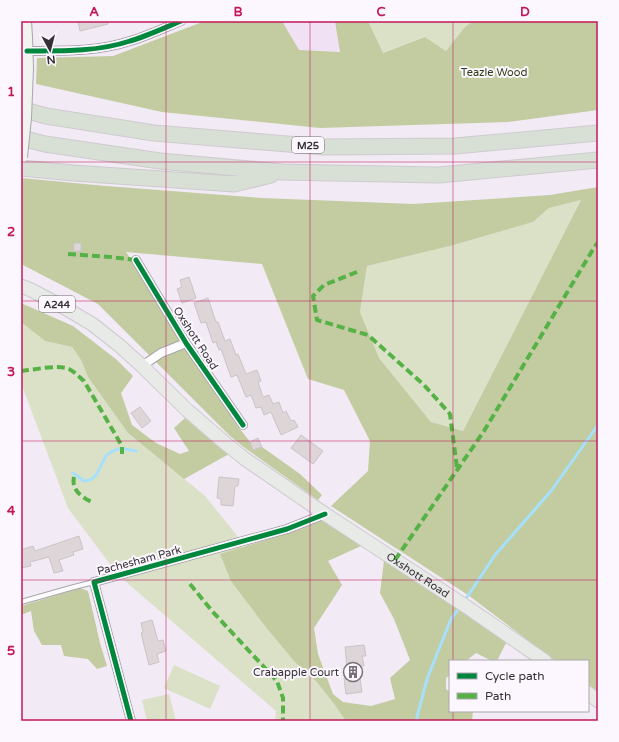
<svg xmlns="http://www.w3.org/2000/svg" width="619" height="742" font-family="'Varela Round',sans-serif">
	<style>
		.built { fill: #f0e2f4 }
		.green { fill: #dae1c7 }
		.forest { fill: #c2cca0; fill-rule: evenodd }
		.lines { fill: none; stroke-linecap: round; stroke-linejoin: round }
		.stream { stroke: #a6e0fa; stroke-width: 3 }
		.building { fill: #ddd5d8; stroke: #cbc4c6 }
		.service-casing { stroke: #aaa5ac; stroke-width: 6 }
		.minor-casing { stroke: #aaa5ac; stroke-width: 10 }
		.secondary-casing { stroke: #aaa5ac; stroke-width: 14 }
		.primary-casing { stroke: #cecacf; stroke-width: 15 }
		.motorway-casing { stroke: #cecacf; stroke-width: 17 }
		.service { stroke: #fdfcfd; stroke-width: 4 }
		.minor { stroke: #fdfcfd; stroke-width: 8 }
		.secondary { stroke: #f2f3f1; stroke-width: 12 }
		.primary { stroke: #e7eae6; stroke-width: 13 }
		.motorway { stroke: #d8e0d6; stroke-width: 15 }
		.secondary-bridge-casing { stroke: #aaa5ac; stroke-width: 14; stroke-linecap: butt }
		.secondary-bridge { stroke: #f2f3f1; stroke-width: 12 }
		.quiet { stroke: #56b246; stroke-width: 4; stroke-dasharray: 8 4; stroke-linecap: butt }
		.cycleway-casing { stroke: #fcf7fe; stroke-width: 8 }
		.cycleway { stroke: #00873e; stroke-width: 5 }
		.grid { fill: none; stroke: #c2185b; stroke-width: 1; stroke-opacity: 0.55 }
		.labels { text-anchor: middle; stroke-width: 4; stroke-linejoin: round; paint-order: stroke }
		.shield { fill: #fcf7fe; stroke: #716b72; stroke-width: 1 }
		.shield-label { font-size: 10px; font-weight: bold; fill: #352f36 }
		.park-label { font-size: 11px; fill: #313b16; stroke: #fcf7fe }
		.street-label { font-size: 11px; fill: #352f36; stroke: #fcf7fe }
		.poi-label { font-size: 11px; fill: #352f36; stroke: #fcf7fe; text-anchor: end }
		.neatline { fill: none; stroke: #c2185b; stroke-width: 1.5 }
		.grid-label { font-size: 13px; text-anchor: middle; font-weight: bold; fill: #c2185b }
	</style>
	<rect width="100%" height="100%" fill="#f2eaf4"/>
	<!-- built -->
	<path class="built" d="M282 21H473L382 53 298 50Z"/>
	<!-- green -->
	<path class="green" d="M368 21H473L464 28 446 51 425 37 382 53Z
		M581 200 463 431 431 422 379 358 360 312 367 266 450 246 533 222 549 208Z
		M21 322 45 341 72 347 81 360 88 377 128 433 205 496 239 538 241 548 333 695 366 721H275L276 711 125 581 113 568 68 508 21 383Z
		M174 665 220 686 210 709 164 688Z
		M169 694 176 721H147L142 700Z"/>
	<!-- forest -->
	<path class="forest" d="M205 21H282L299 50 340 52 335 21H368L383 53 425 37 446 51 464 28 473 21H598V110L508 122 320 128 162 112 36 84 37 58 113 56Z
		M21 178 106 186 262 198 413 204 550 195 598 187V693L588 686V661H555L468 595 331 506 368 471 370 441 344 390 308 379 262 264 126 252 237 425 250 442 253 450 262 447 300 474 322 495 318 500 245 448 230 436 98 304 23 265 21 253ZM581 200 463 431 431 422 379 358 360 312 367 266 450 246 533 222 549 208Z
		M21 303 73 326 117 360 133 376 121 393 132 425 156 443 180 454 189 451 174 428 185 418 229 454 184 479 128 433 88 377 81 360 72 347 45 341 21 322Z
		M322 520 361 546 328 561 342 585 314 628 318 654 333 694 343 702 371 706 395 699 390 678 410 660 394 619 380 593 384 561 507 641 497 661H492L476 653 466 661H450V675L446 678V689L450 692V711H473L472 721H346L335 705 317 682 295 662 265 626 231 581 220 554 298 530Z
		M80 588 88 591 100 643 107 666 97 669 88 659 64 656 61 645H42L34 631 31 611 21 615V606Z"/>
	<g class="lines">
		<!-- stream -->
		<path class="stream" d="M125 449 136 451
			M73 473 84 481C100 480 99 464 107 455 110 452 115 450 119 449
			M467 597 495 555 551 491 598 425
			M417 721V717L427 679 451 619 457 611"/>
	</g>
	<!-- building -->
	<path class="building" d="M78 21H108V24L80 31Z
		M74 243H81V251H73Z
		M189 277 196 298 182 303 177 289 182 287 180 280Z
		M208 298 216 322H218L225 341 230 339 236 355 238 354 246 374 257 370 261 381 258 382 263 397 269 395 273 404 279 402 283 413 286 411 291 421 294 420 298 427 281 435 271 412 264 415 261 407 256 408 251 395 246 397 237 375 231 377 221 349 219 350 216 342 213 343 206 322 201 323 194 303Z
		M140 407 151 421 142 428 131 413Z
		M301 435 323 451 313 464 291 448Z
		M258 438 262 447 253 450 250 442Z
		M219 477 239 479 238 486H235L233 506 221 505V499L217 498Z
		M79 536 83 549 73 552 74 555 59 560 63 571 54 573 49 557 30 562 31 566 21 568V550L33 546 35 551Z
		M152 620 158 641 163 640 166 651 157 654 159 662 149 665 141 633 143 632 141 623Z
		M364 645 366 656H362L364 666H358L362 692 346 694 344 678 348 677 345 647Z"/>
	<g class="lines">
		<defs>
			<path id="service" d="M21 602 74 587 94 582"/>
			<path id="minor" d="M27 51C61 51 97 52 130 41 147 36 164 28 181 21
				M136 260 186 343 243 425
				M142 366 161 353 186 343
				M131 721 94 582 287 529 325 514"/>
			<path id="secondary" d="M25 21 26 37 27 68"/>
			<g id="primary">
				<path id="s1" d="M21 286 31 290 65 308 92 324 120 346 142 366 187 410 225 443 245 459 325 514 467 607 545 661"/>
				<path d="M588 693 598 701"/>
			</g>
			<path id="motorway" d="M21 109 46 116 154 133 324 147 455 146 598 133
				M21 138 45 144 160 161 282 172 439 175 598 160
				M21 168 74 173 234 184 271 175"/>
		</defs>
		<!-- service casing -->
		<use href="#service" class="service-casing"/>
		<!-- minor casing -->
		<use href="#minor" class="minor-casing"/>
		<!-- secondary casing -->
		<use href="#secondary" class="secondary-casing"/>
		<!-- primary casing -->
		<use href="#primary" class="primary-casing"/>
		<!-- motorway casing -->
		<use href="#motorway" class="motorway-casing"/>
		<!-- service -->
		<use href="#service" class="service"/>
		<!-- minor -->
		<use href="#minor" class="minor"/>
		<!-- secondary -->
		<use href="#secondary" class="secondary"/>
		<!-- primary -->
		<use href="#primary" class="primary"/>
		<!-- motorway -->
		<use href="#motorway" class="motorway"/>
		<defs>
			<path id="secondary-bridge" d="M21 157 25 118 27 68"/>
		</defs>
		<!-- secondary-bridge casing -->
		<use href="#secondary-bridge" class="secondary-bridge-casing"/>
		<!-- secondary-bridge -->
		<use href="#secondary-bridge" class="secondary-bridge"/>
		<!-- quiet -->
		<path class="quiet" d="M68 254 110 257 136 260
			M357 272 324 285 313 296 317 320 368 335 424 385 450 414 457 468
			M21 371C34 370 58 364 69 369 75 372 79 377 84 381L122 446V454
			M74 477C71 491 83 498 94 503
			M395 560 484 431 592 251 598 242
			M190 584 212 611 277 681 283 698V721"/>
		<defs>
			<path id="cycleway" d="M27 51C61 51 97 52 130 41 147 36 164 28 181 21
				M136 260 186 343 243 425
				M131 721 94 582 287 529 325 514"/>
		</defs>
		<!-- cycleway casing -->
		<use href="#cycleway" class="cycleway-casing"/>
		<!-- cycleway -->
		<use href="#cycleway" class="cycleway"/>
	</g>
	<!-- grid -->
	<path class="grid" d="M166 21V721M310 21V721M453 21V661M21 162H598M21 301H598M21 441H598M21 580H598M453 711V721"/>
	<!-- icons -->
	<defs>
		<symbol id="building-ring" viewBox="-11 -11 22 22"><circle r="9.5" fill="#fcf7fe" stroke="#777078" stroke-width="1.5"/><path d="M-4-6H4V6H1V3H-1V6H-4ZM-2.5-4.3h1.7v1.8h-1.7ZM.8-4.3h1.7v1.8H.8ZM-2.5-1h1.7V.8h-1.7ZM.8-1h1.7V.8H.8Z" fill="#777078"/></symbol>
	</defs>
	<g fill-rule="evenodd">
		<use href="#building-ring" x="342" y="661" width="22" height="22"/>
	</g>
	<g class="labels">
		<!-- shield labels -->
		<g class="shield">
			<rect x="292" y="137" width="32" height="16" rx="3"/>
			<rect x="39" y="296" width="36" height="16" rx="3"/>
		</g>
		<g class="shield-label">
			<text x="308" y="149">M25</text>
			<text x="57" y="308">A244</text>
		</g>
		<!-- park labels -->
		<g class="park-label">
			<text x="494" y="76">Teazle Wood</text>
		</g>
		<!-- street labels -->
		<g class="street-label">
			<text transform="translate(196 338) rotate(57)" y="4">Oxshott Road</text>
			<text transform="translate(139 560) rotate(-15)" y="4">Pachesham Park</text>
			<text dy="4" stroke="none"><textPath href="#s1" startOffset="493">Oxshott Road</textPath></text>
		</g>
		<!-- poi labels -->
		<g class="poi-label">
			<text x="339" y="676">Crabapple Court</text>
		</g>
	</g>
	<!-- border -->
	<rect width="619" height="742" fill="none" stroke="#fcf7fe" stroke-width="44"/>
	<!-- legend -->
	<rect x="449" y="660" width="140" height="52" fill="#fcf7fe" stroke="#aca7ae"/>
	<rect x="457" y="673" width="20" height="6" fill="#00873e" stroke="#aca7ae"/>
	<text x="485" y="680" font-size="12" fill="#352f36">Cycle path</text>
	<rect x="457" y="693" width="20" height="6" fill="#56b246" stroke="#aca7ae"/>
	<text x="485" y="700" font-size="12" fill="#352f36">Path</text>
	<!-- north arrow -->
	<g transform="translate(50 50) rotate(173)" stroke="#fcf7fe" stroke-width="3" paint-order="stroke">
	<path d="M0-3L7 15L0 10L-7 15Z" fill="#352f36"/>
	<text y="-6" font-size="11" font-weight="bold" text-anchor="middle" fill="#352f36">N</text>
	</g>
	<rect x="22" y="22" width="575" height="698" class="neatline"/>
	<g class="grid-label">
		<text x="94" y="16">A</text>
		<text x="238" y="16">B</text>
		<text x="381" y="16">C</text>
		<text x="525" y="16">D</text>
		<text x="11" y="96">1</text>
		<text x="11" y="236">2</text>
		<text x="11" y="376">3</text>
		<text x="11" y="515">4</text>
		<text x="11" y="655">5</text>
	</g>
</svg>
